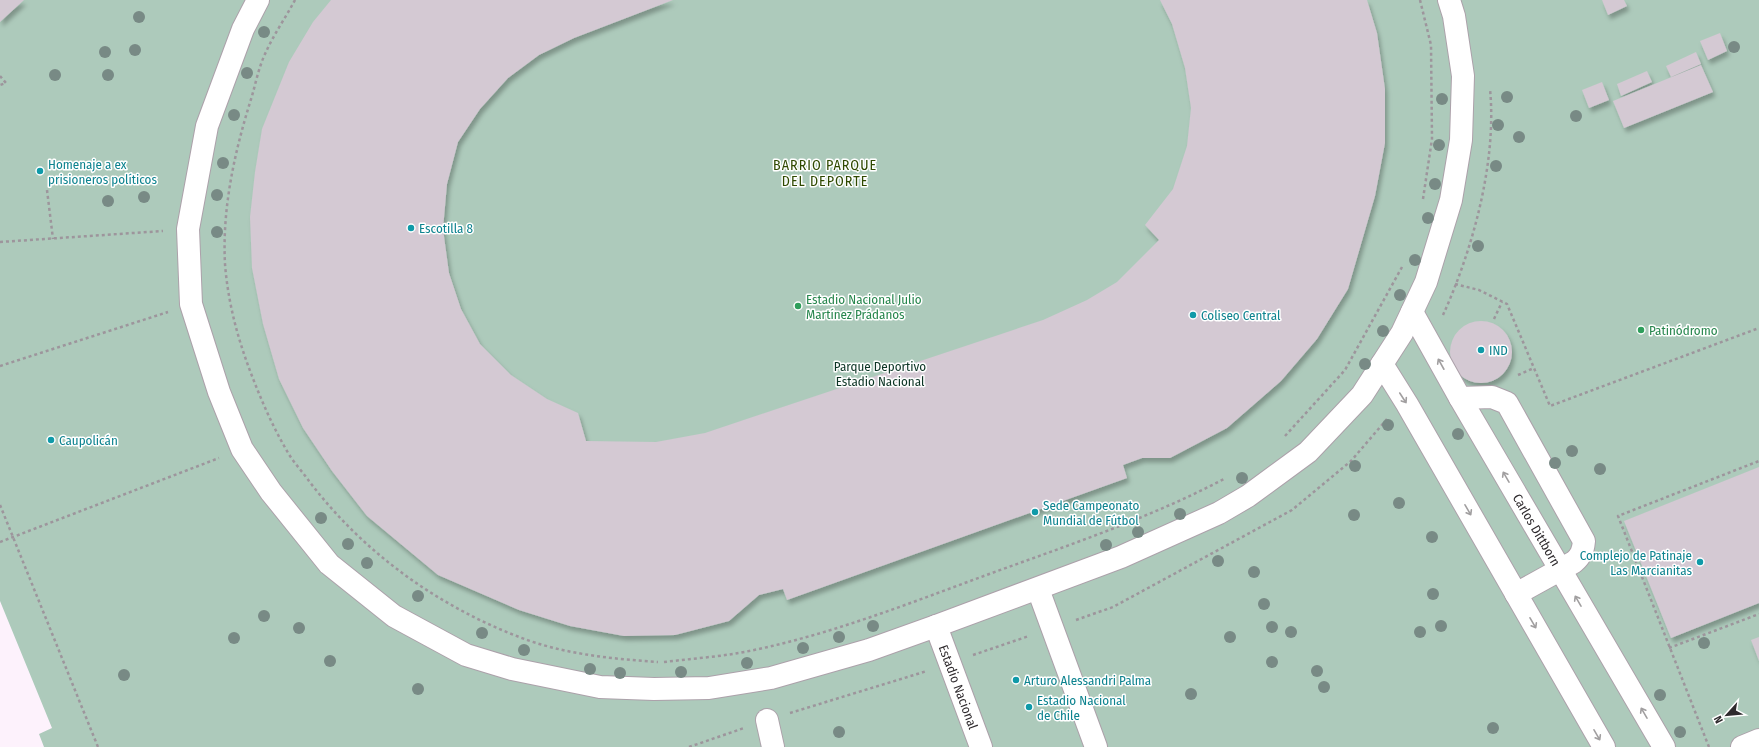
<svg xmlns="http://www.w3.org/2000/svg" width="1759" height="747" font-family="'Fira Sans Condensed',sans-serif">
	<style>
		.green { fill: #adcabb }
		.building { fill: #d4c9d3; filter: url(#shadow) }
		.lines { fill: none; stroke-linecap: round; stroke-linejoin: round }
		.minor-casing { stroke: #aca1aa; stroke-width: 24 }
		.path { stroke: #9d959c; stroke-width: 2.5; stroke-dasharray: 3 3; stroke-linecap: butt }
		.minor { stroke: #fff; stroke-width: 22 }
		.tree { fill: #788a85 }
		.oneway { stroke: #a19fa0 }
		.culture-dot { fill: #0f9aa8; stroke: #fff; stroke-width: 1.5 }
		.leisure-dot { fill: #2e9e5b; stroke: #fff; stroke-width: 1.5 }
		.labels { text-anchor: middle; stroke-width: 3; stroke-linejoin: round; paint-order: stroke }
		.culture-label { font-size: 13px; fill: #0d838f; stroke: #fff; text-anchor: start }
		.leisure-label { font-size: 13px; fill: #27864d; stroke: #fff; text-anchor: start }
		.park-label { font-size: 13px; fill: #0b3424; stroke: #fff }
		.street-label { font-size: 13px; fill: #2e2a2d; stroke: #fff }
		.neighbourhood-label { font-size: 14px; letter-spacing: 1px; fill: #2f4900; stroke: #fff }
	</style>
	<defs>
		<filter id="shadow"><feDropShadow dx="2.5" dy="4.5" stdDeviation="2" flood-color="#0004"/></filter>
	</defs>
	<rect width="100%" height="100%" fill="#fdf2fc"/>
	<!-- green -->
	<path class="green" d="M0 0H1759V747H44L39 734 52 728 0 601Z"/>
	<!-- building -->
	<path class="building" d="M0 0H24L0 22Z
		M331 0H673L574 38 539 55 508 78 480 109 458 142 447 184 443 229 449 273 461 309 480 344 511 375 547 399 578 413 586 441 656 442 705 433 1043 320 1087 300 1117 282 1159 240 1145 225 1173 189 1187 146 1191 108 1185 68 1172 24 1160 0H1367L1377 33 1385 89V143L1375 196 1348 289 1317 339 1281 381 1227 428 1170 458H1142L1123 465 1127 478 787 600 783 589 759 595 729 621 675 635 624 636 570 626 519 610 438 575 367 516 332 471 303 428 279 379 263 324 252 268 250 217 255 172 262 129 289 62 313 22Z
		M1602 0H1624L1627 6 1608 15Z
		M1720 33 1727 51 1708 60 1700 41Z
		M1696 52 1701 64 1671 77 1666 66Z
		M1701 65 1713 92 1624 128 1613 101Z
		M1647 71 1652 82 1621 96 1617 84Z
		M1602 82 1609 100 1589 108 1582 90Z
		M1450 352a31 31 0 1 1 62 0a31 31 0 1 1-62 0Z
		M1759 467V603L1671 638 1624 521Z
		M1759 637V661L1751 640Z"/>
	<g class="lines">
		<defs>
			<g id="minor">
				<path d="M258 0 243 29 207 126 188 229 191 304 219 392 242 449 271 492 329 564 394 616 466 655 512 669 600 687 654 689 709 688 771 678 869 650 936 626 1121 557 1219 513 1248 496 1308 452 1362 395 1402 333 1426 282 1451 200 1461 140 1463 76 1454 16 1449 0"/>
				<path id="s1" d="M1412 312 1460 398 1664 747"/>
				<path d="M1382 364 1407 404 1604 747"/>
				<path d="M1460 398 1492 397 1507 403 1584 541C1583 551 1581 556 1574 562L1516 594"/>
				<path d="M1038 589 1096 747"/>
				<path id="s2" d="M936 626 981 747"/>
				<path d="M767 720 773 747"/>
				<path d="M1742 747 1759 740"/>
			</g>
		</defs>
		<!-- minor casing -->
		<use href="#minor" class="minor-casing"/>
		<!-- path -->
		<path class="path" d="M295 0C286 17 274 34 266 52 259 66 256 82 252 96 235 150 222 207 225 264 228 303 238 340 252 376 262 402 273 427 287 451 293 462 302 471 309 481 365 555 443 610 530 641 572 655 614 659 658 662
			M1420 0 1431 45 1432 139 1423 199
			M0 76 6 83 0 85
			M47 190 53 239
			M0 242 163 231
			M1455 284 1479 290 1507 304 1550 406 1759 328
			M1443 315C1473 249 1497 161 1490 89
			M1494 319 1502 302
			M0 366 168 312
			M1518 375 1534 368
			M1285 436 1345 370 1402 267
			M0 505 98 747
			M0 542 219 458
			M1076 620 1113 607 1292 510 1351 461 1387 419
			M1669 648 1759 614
			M973 655 1029 636
			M664 662C689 659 715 657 739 653 830 636 917 600 1003 569 1078 542 1153 516 1224 479
			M790 713 927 671
			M689 747 744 728
			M1709 747 1618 516 1759 461"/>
		<!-- minor -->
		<use href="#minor" class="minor"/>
	</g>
	<!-- trees -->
	<g class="tree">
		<circle cx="139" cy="17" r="6"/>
		<circle cx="264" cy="32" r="6"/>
		<circle cx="1734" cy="47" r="6"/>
		<circle cx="135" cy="50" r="6"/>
		<circle cx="105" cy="52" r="6"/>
		<circle cx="247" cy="73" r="6"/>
		<circle cx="55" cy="75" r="6"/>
		<circle cx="108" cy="75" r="6"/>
		<circle cx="1507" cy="97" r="6"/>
		<circle cx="1442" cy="99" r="6"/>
		<circle cx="234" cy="115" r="6"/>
		<circle cx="1576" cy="116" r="6"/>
		<circle cx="1498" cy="125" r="6"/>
		<circle cx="1519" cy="137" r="6"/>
		<circle cx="1439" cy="145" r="6"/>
		<circle cx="223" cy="163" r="6"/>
		<circle cx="1496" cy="166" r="6"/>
		<circle cx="1435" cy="184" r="6"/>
		<circle cx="217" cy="195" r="6"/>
		<circle cx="144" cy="197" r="6"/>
		<circle cx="108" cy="201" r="6"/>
		<circle cx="1428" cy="218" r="6"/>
		<circle cx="217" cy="232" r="6"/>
		<circle cx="1478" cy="246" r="6"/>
		<circle cx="1415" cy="260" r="6"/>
		<circle cx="1400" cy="295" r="6"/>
		<circle cx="1383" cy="331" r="6"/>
		<circle cx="1365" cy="364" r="6"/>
		<circle cx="1388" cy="425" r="6"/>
		<circle cx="1458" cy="434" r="6"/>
		<circle cx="1572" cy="451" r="6"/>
		<circle cx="1555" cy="463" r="6"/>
		<circle cx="1355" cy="466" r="6"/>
		<circle cx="1600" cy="469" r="6"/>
		<circle cx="1242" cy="478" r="6"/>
		<circle cx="1399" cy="503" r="6"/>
		<circle cx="1180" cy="514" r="6"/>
		<circle cx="1354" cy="515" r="6"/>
		<circle cx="321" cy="518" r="6"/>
		<circle cx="1138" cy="532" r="6"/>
		<circle cx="1432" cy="537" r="6"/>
		<circle cx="348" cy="544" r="6"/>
		<circle cx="1106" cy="545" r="6"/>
		<circle cx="1218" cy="561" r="6"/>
		<circle cx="367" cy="563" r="6"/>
		<circle cx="1254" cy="572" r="6"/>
		<circle cx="1433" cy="594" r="6"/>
		<circle cx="418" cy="596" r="6"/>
		<circle cx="1264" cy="604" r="6"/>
		<circle cx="264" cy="616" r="6"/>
		<circle cx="873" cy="626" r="6"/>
		<circle cx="1441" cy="626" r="6"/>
		<circle cx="1272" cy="627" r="6"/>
		<circle cx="299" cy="628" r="6"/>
		<circle cx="1291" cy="632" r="6"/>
		<circle cx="1420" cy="632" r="6"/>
		<circle cx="482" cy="633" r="6"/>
		<circle cx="839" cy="637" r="6"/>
		<circle cx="1230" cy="637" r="6"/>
		<circle cx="234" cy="638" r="6"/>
		<circle cx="1704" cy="643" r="6"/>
		<circle cx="803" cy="648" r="6"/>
		<circle cx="524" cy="650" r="6"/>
		<circle cx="330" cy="661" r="6"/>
		<circle cx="1272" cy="662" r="6"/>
		<circle cx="747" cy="663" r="6"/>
		<circle cx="590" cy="669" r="6"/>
		<circle cx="1317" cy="671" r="6"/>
		<circle cx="681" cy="672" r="6"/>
		<circle cx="620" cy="673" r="6"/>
		<circle cx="124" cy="675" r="6"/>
		<circle cx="1324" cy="687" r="6"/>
		<circle cx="418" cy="689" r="6"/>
		<circle cx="1191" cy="694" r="6"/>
		<circle cx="1660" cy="695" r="6"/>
		<circle cx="1493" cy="728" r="6"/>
		<circle cx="839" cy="732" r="6"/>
		<circle cx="1680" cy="732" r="6"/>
	</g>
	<!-- one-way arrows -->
	<defs><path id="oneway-shaft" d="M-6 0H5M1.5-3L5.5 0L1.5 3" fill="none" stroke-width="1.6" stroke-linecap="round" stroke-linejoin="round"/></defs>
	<g class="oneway">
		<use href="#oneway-shaft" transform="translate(1441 364) rotate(-119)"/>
		<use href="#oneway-shaft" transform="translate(1403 398) rotate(57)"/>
		<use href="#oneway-shaft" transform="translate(1506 477) rotate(-120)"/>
		<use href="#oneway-shaft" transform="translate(1468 510) rotate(60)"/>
		<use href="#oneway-shaft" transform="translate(1578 601) rotate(-120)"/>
		<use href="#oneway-shaft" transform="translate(1533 623) rotate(60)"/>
		<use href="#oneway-shaft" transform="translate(1644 713) rotate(-120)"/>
		<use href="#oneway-shaft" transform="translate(1597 735) rotate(60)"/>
	</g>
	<!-- markers -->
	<g class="culture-dot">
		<circle cx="40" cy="171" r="4"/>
		<circle cx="411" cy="228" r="4"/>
		<circle cx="1193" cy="315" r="4"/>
		<circle cx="1481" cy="350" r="4"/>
		<circle cx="51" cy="440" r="4"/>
		<circle cx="1035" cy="512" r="4"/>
		<circle cx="1700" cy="562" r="4"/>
		<circle cx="1016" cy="680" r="4"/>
		<circle cx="1029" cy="707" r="4"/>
	</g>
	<g class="leisure-dot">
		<circle cx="798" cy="306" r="4"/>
		<circle cx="1641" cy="330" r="4"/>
	</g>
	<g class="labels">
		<!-- culture labels -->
		<g class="culture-label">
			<text x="48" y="169">Homenaje a ex<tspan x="48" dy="15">prisioneros políticos</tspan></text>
			<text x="419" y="233">Escotilla 8</text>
			<text x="1201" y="320">Coliseo Central</text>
			<text x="1489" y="355">IND</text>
			<text x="59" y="445">Caupolicán</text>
			<text x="1043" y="510">Sede Campeonato<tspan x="1043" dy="15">Mundial de Fútbol</tspan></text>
			<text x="1692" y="560" text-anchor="end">Complejo de Patinaje<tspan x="1692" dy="15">Las Marcianitas</tspan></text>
			<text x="1024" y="685">Arturo Alessandri Palma</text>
			<text x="1037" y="705">Estadio Nacional<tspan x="1037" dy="15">de Chile</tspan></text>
		</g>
		<!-- leisure labels -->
		<g class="leisure-label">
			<text x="806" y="304">Estadio Nacional Julio<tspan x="806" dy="15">Martínez Prádanos</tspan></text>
			<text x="1649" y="335">Patinódromo</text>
		</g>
		<!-- park labels -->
		<g class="park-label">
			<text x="880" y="371">Parque Deportivo<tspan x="880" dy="15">Estadio Nacional</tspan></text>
		</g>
		<!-- street labels -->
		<g class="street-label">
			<text dy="5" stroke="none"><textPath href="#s1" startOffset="251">Carlos Dittborn</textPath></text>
			<text dy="5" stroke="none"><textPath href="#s2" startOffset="65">Estadio Nacional</textPath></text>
		</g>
		<!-- neighbourhood labels -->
		<g class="neighbourhood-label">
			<text x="825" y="170">BARRIO PARQUE<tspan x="825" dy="16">DEL DEPORTE</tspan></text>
		</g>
	</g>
	<!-- north arrow -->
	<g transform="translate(1727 715) rotate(243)" stroke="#ffffff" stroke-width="3" paint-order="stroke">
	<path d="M0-3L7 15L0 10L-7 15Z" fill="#2e2a2d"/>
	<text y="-6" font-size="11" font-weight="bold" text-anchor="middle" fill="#2e2a2d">N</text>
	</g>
</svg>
